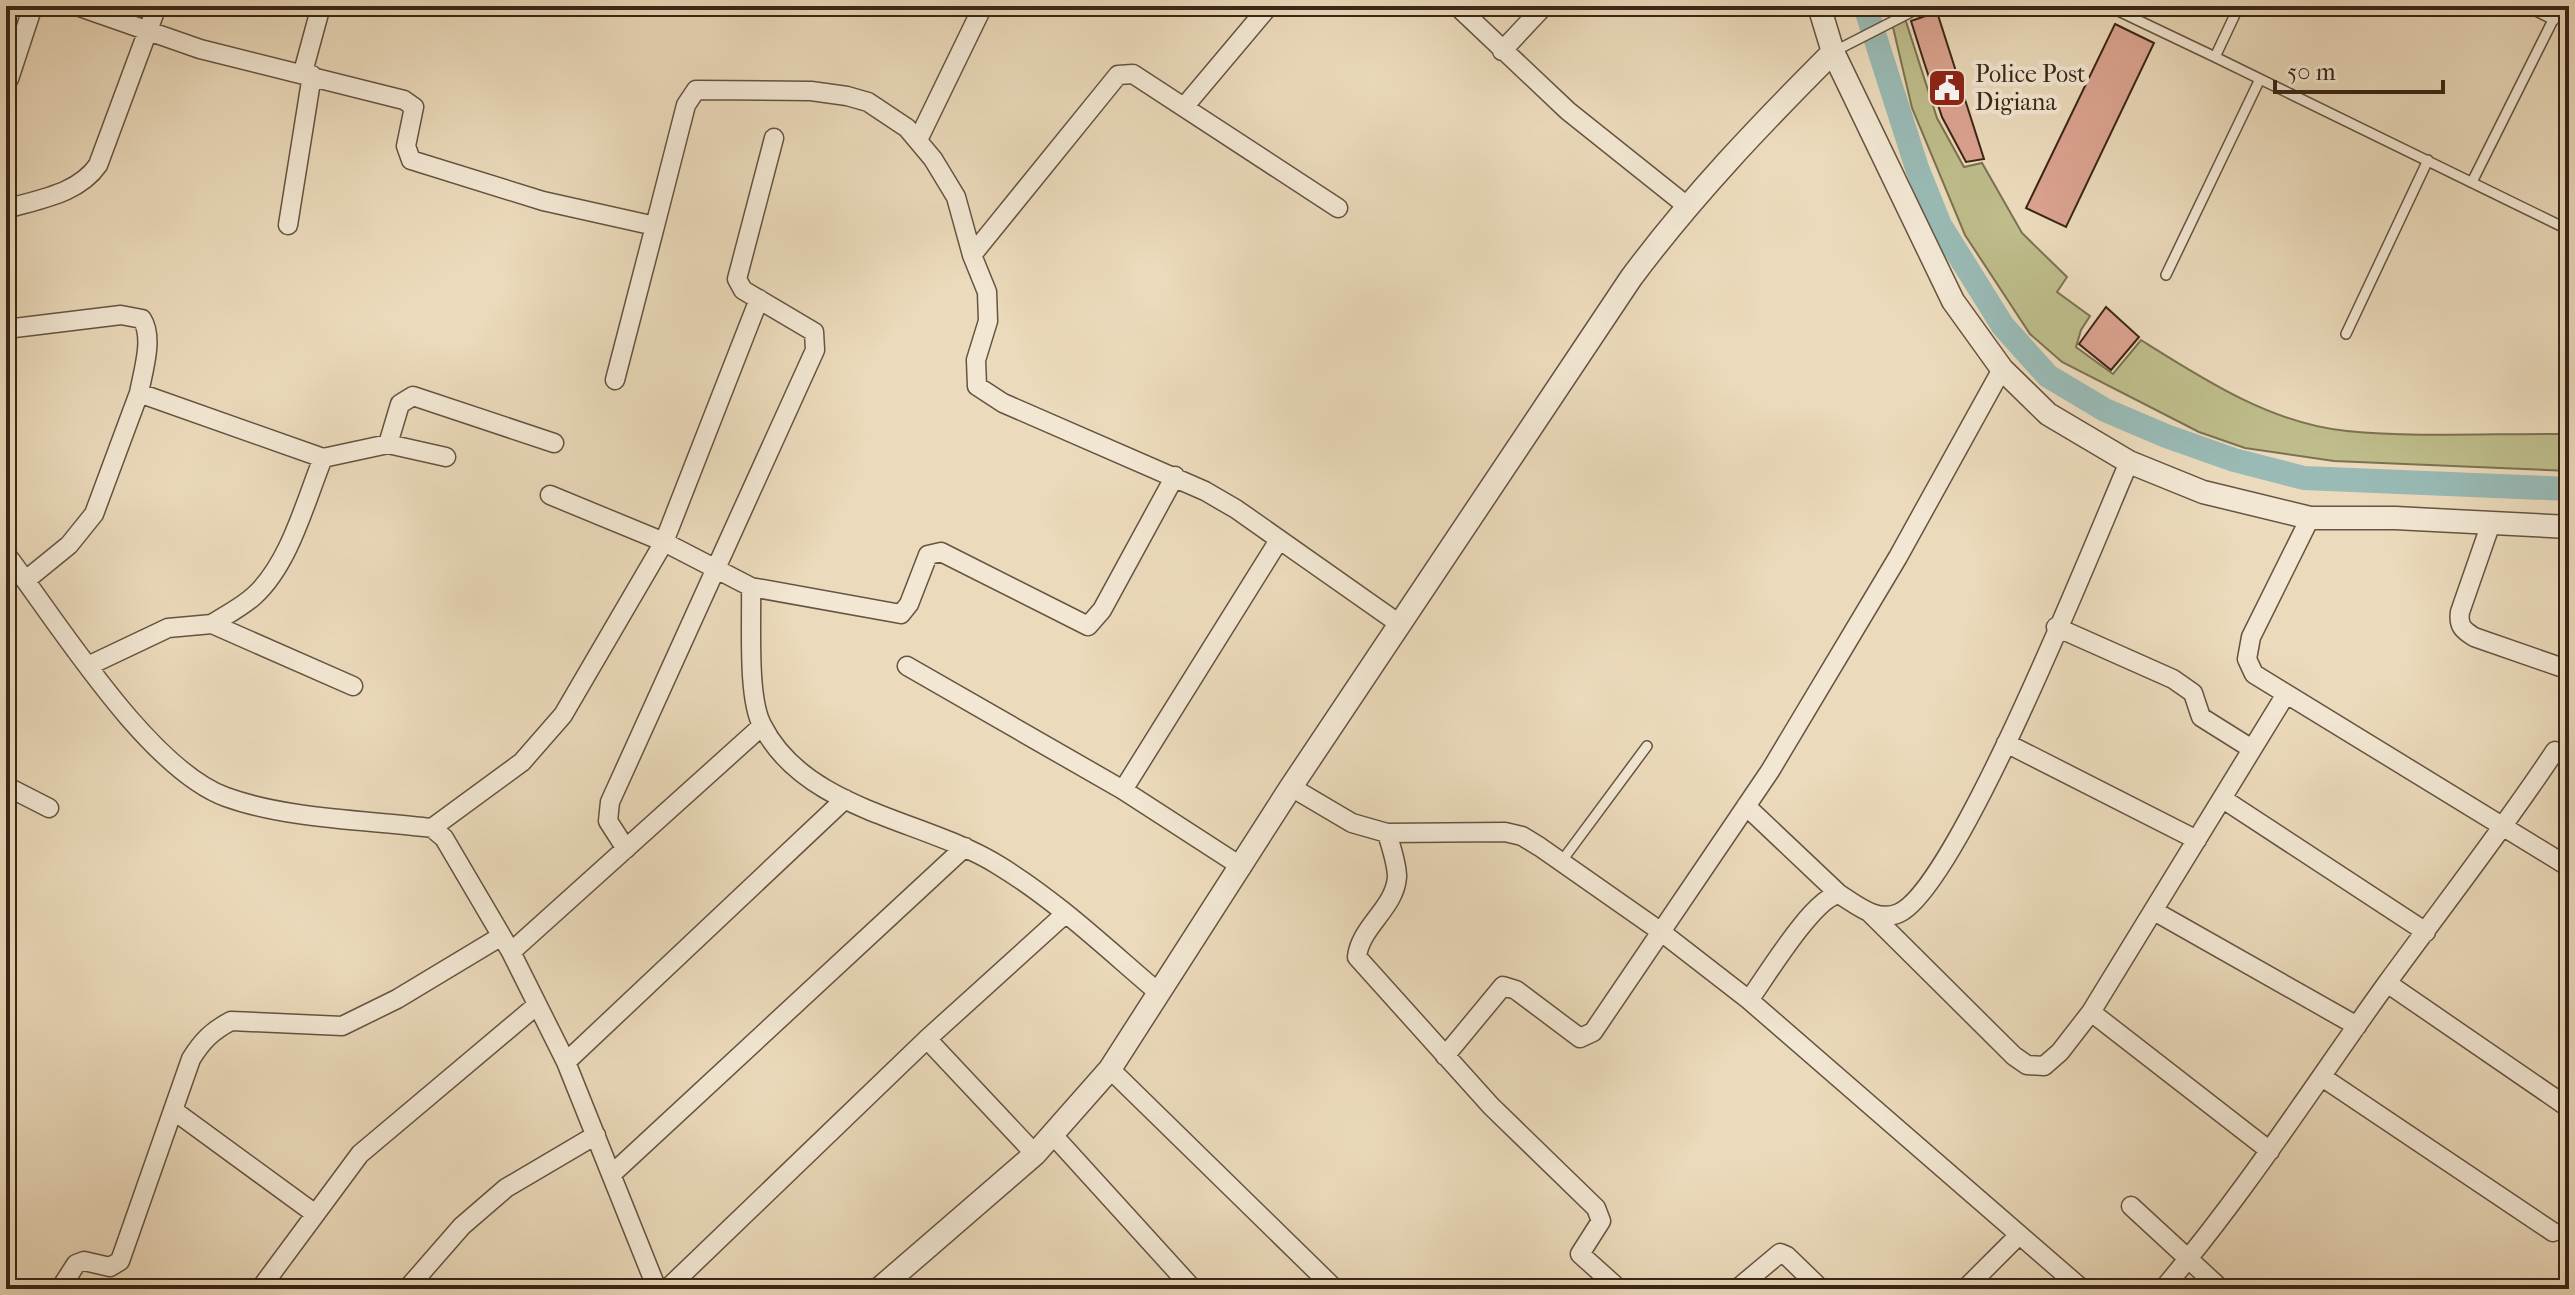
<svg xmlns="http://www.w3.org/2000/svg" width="2575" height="1295" font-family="'IM FELL French Canon',serif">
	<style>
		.green { fill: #bebd8b; stroke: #7c7251; stroke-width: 2 }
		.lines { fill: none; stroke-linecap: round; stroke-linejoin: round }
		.canal { stroke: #99bab5; stroke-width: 24 }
		.building { fill: #dba390; stroke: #3a2617; stroke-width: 2 }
		.service-casing { stroke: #665340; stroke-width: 12 }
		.minor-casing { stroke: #665340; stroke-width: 21 }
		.tertiary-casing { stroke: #665340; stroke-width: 25 }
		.service { stroke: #f2e7d3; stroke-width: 9 }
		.minor { stroke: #f2e7d3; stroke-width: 18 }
		.tertiary { stroke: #f2e7d3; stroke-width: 22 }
		.labels { text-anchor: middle; stroke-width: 8; stroke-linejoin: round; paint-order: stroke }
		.poi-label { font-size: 24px; fill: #3a2617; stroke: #f2e7d3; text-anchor: start }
	</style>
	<rect width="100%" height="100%" fill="#ebdabb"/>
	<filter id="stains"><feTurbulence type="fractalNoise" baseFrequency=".0025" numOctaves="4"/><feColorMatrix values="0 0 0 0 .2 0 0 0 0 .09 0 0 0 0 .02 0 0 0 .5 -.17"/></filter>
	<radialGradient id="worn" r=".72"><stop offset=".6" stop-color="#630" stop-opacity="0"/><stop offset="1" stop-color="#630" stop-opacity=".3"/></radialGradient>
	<!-- green -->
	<path class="green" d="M1888 6H1901L1937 118 1964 167 1982 163 2022 233 2067 277 2057 292 2090 316 2081 330 2076 347 2113 374 2141 340C2203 379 2272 424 2347 431 2420 438 2496 433 2569 434V471L2334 461 2245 448 2199 432 2062 362 2030 334 1965 235 1912 108Z"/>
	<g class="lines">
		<!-- canal -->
		<path class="canal" d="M1865 6 1917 168 1940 225 2003 326 2048 376 2105 410 2166 436 2234 460 2304 478 2569 489"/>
	</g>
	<!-- building -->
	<path class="building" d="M1937 12 1984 159 1966 162 1942 117 1923 59 1911 21Z
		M2115 24 2154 43 2066 227 2026 208Z
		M2106 307 2139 337 2111 370 2079 344Z"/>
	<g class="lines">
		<defs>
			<path id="service" d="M2108 6 2215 57 2239 6
				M2526 6 2554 20
				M1833 52 1923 6
				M2215 57 2569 230
				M2472 182 2560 6
				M2562 227 2569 213
				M2166 275 2260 79
				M2346 334 2428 160
				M1561 862 1647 746"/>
			<path id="minor" d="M77 6 200 49 404 100 414 107 406 146 411 160 543 201 655 226 686 105 696 90 811 91 847 96 868 102 907 128 933 159 956 197 972 255 987 292 988 321 976 360 977 386 1003 403 1205 491 1236 509 1401 625
				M1457 6 1568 111 1687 206
				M1502 51 1544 6
				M303 72 321 6
				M9 79 33 6
				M1184 107 1269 6
				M918 140 983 6
				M6 209C39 199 78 194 98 165L157 6
				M288 225 312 75
				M972 255 1118 75 1133 74 1338 208
				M6 329 121 315 142 319C154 338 143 371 139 393
				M615 380 655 226
				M388 444 400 404 413 396 554 443
				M550 495 664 542 751 587C752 622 747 697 762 725 805 811 924 819 998 865 1056 900 1107 949 1159 993
				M2310 518 2251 637 2247 659 2254 674 2569 867
				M2491 523 2460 612C2458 626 2463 630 2474 637L2569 670
				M6 554C57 621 148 769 226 797 287 819 366 820 432 828L444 838 511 952 566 1062 657 1289
				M26 580 69 545 94 514 139 393 323 458 388 444 446 457
				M751 587 901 614 909 604 928 555 941 552 1088 626 1102 610 1175 476
				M212 624C226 615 242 607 254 596 290 563 305 502 323 458
				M2056 627 2173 679 2193 693 2201 717 2252 749
				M90 665 168 628 212 624 353 686
				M907 666 1123 790 1242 867
				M2006 743 2197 840
				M6 786 49 808
				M1291 787 1352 823 1387 833 1505 832 1522 836 1540 847 1660 931 1749 1000 2082 1289
				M1123 790 1279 540
				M2223 799 2426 932
				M1746 806 1839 894
				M432 828 522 762 563 715 664 542 759 299
				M1387 833C1391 847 1397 863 1397 877 1395 908 1360 927 1357 957L1491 1106 1596 1208 1601 1221 1580 1254 1619 1289
				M626 849 608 821 610 802 815 350 814 332 743 290 737 279 774 138
				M2154 911 2357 1026
				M1870 913 2014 1056 2027 1065 2044 1066 2060 1052 2091 1012 2286 694
				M511 952 762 726
				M2387 983 2569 1108
				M1749 1000C1766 977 1813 898 1839 894 1857 905 1877 923 1899 913 1958 887 2096 538 2129 462
				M2091 1012 2270 1151
				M927 1039 1035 1154
				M1445 1056 1503 986 1516 990 1580 1038 1593 1032 1770 771 1898 557 2002 369
				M566 1062 845 799
				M1110 1069 1335 1289
				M2322 1077 2553 1232
				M173 1110 314 1213
				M1053 1135 1193 1289
				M612 1174 965 847
				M2131 1206 2221 1289
				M60 1289 76 1264 84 1261 110 1267 120 1261 191 1059C202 1041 212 1031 231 1021L342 1026 397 999 500 937
				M260 1289 360 1154 537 1005
				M407 1289 462 1226 506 1188 596 1135
				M667 1289 927 1039 1065 914
				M1737 1289 1780 1253 1787 1256 1821 1289
				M1965 1289 2018 1236
				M2163 1289C2245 1193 2313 1086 2387 983 2443 906 2502 831 2555 751"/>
			<path id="tertiary" d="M1819 6 1833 52 1953 301 2002 369 2048 414 2129 462 2203 492 2310 518H2395L2569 527
				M879 1289 1035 1154 1110 1069 1291 787 1631 278C1692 196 1761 124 1833 52"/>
		</defs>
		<!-- service casing -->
		<use href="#service" class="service-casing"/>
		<!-- minor casing -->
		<use href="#minor" class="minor-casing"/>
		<!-- tertiary casing -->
		<use href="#tertiary" class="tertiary-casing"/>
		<!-- service -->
		<use href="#service" class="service"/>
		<!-- minor -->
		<use href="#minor" class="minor"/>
		<!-- tertiary -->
		<use href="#tertiary" class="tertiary"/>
	</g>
	<!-- icons -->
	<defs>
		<symbol id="civic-square" viewBox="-11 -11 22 22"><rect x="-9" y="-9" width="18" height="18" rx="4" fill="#8f2418" stroke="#f2e7d3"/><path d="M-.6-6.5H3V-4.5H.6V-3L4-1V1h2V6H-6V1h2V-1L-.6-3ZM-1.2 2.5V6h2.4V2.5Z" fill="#fff"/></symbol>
	</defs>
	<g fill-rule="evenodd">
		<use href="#civic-square" x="1925" y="66" width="44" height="44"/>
	</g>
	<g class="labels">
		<!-- poi labels -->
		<g class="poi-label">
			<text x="1975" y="82">Police Post<tspan x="1975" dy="28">Digiana</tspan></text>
		</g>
	</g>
	<!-- margin -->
	<rect width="2575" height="1295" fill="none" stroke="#ebdabb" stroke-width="32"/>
	<rect x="8" y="8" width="2559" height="1279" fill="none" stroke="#3a2617" stroke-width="4"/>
	<rect x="16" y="16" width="2543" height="1263" fill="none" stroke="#3a2617" stroke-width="2"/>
	<!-- scale -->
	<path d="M2275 80v12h168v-12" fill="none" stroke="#3a2617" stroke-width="4"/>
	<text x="2287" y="80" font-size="24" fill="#3a2617" stroke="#f2e7d3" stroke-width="6" paint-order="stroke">50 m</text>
	<rect width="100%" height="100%" filter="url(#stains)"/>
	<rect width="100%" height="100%" fill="url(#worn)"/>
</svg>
